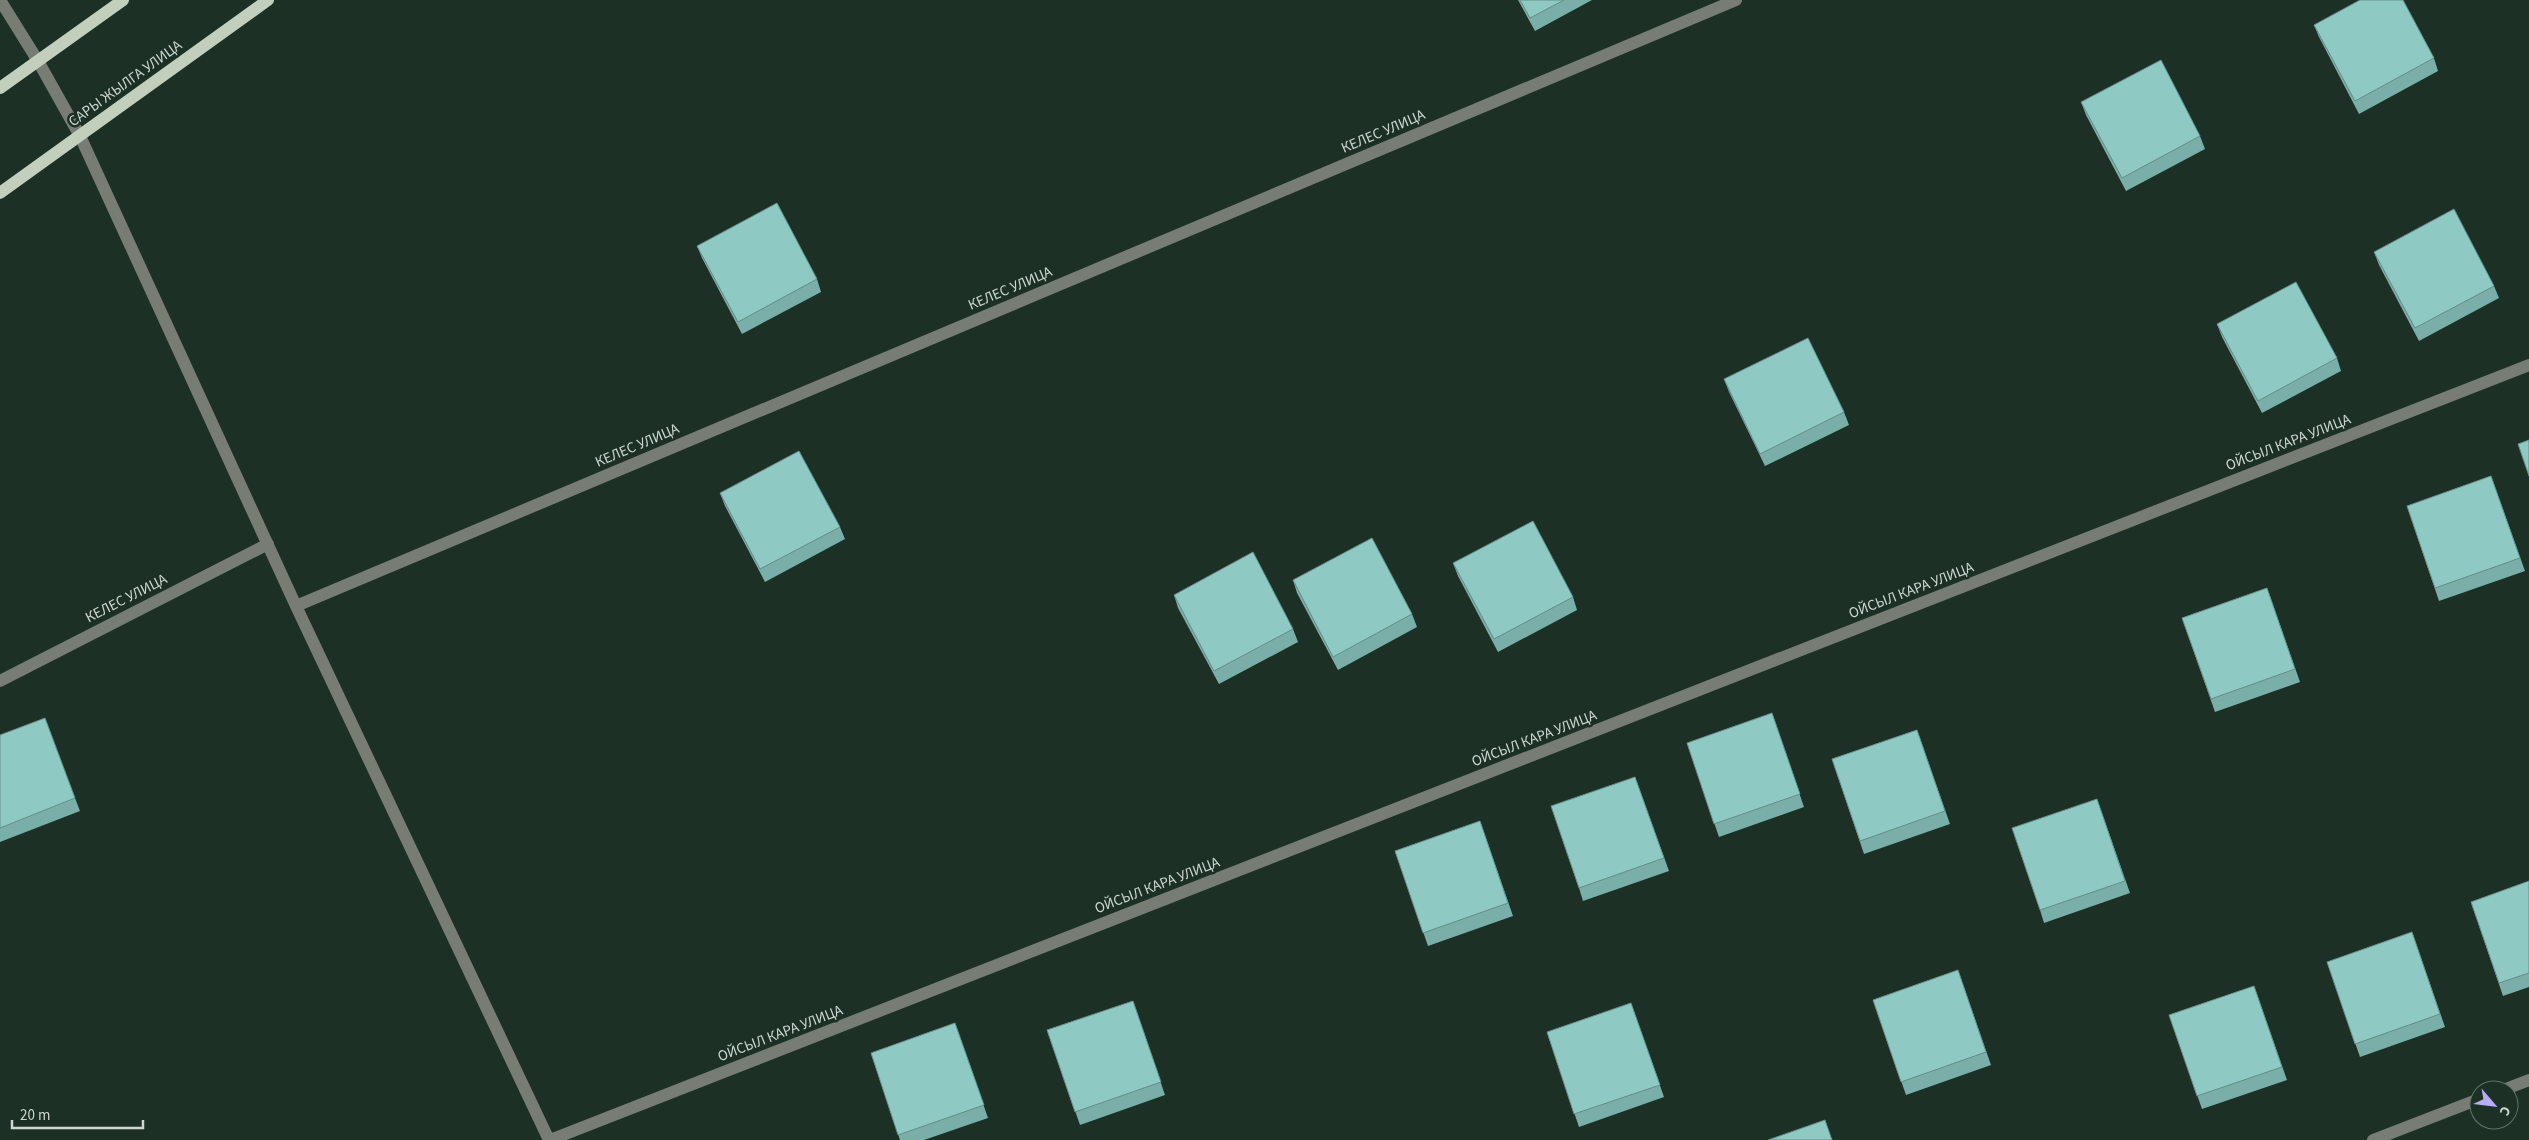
<svg xmlns="http://www.w3.org/2000/svg" width="2529" height="1140" font-family="'Source Sans 3',sans-serif">
	<style>
		.lines { fill: none; stroke-linecap: round; stroke-linejoin: round }
		.minor { stroke: #777d74; stroke-width: 12 }
		.major { stroke: #c3cfbd; stroke-width: 12 }
		.wall { fill: #7aaea8 }
		.building { fill: #8ecac3; stroke: #638d88 }
		.labels { text-anchor: middle; stroke-width: 5; stroke-linejoin: round; paint-order: stroke }
		.street-label { font-size: 15px; fill: #cbd7d0; stroke: #1c3025 }
	</style>
	<rect width="100%" height="100%" fill="#1c3025"/>
	<g class="lines">
		<!-- minor -->
		<path class="minor" d="M0 0 38 61 80 136 296 606 549 1140
			M296 606 1736 0
			M0 681 268 544
			M2503 1090 2529 1080
			M550 1140 2529 365
			M2373 1140 2479 1099"/>
		<!-- major -->
		<path class="major" d="M0 88 123 0
			M0 193 268 0"/>
	</g>
	<!-- wall -->
	<path class="wall" d="M1518 0H1592L1535 31Z
		M2314 25 2434 58 2438 71 2359 114 2319 37Z
		M2081 102 2200 136 2205 149 2126 191 2086 115Z
		M697 246 817 279 821 292 742 334 702 258Z
		M2374 252 2494 286 2499 298 2419 341 2379 265Z
		M2217 324 2337 358 2341 371 2262 413 2222 337Z
		M1724 379 1844 412 1849 425 1765 466 1729 392Z
		M2491 476 2525 571 2439 601 2407 506Z
		M720 493 840 527 845 539 765 582 725 506Z
		M1453 563 1573 597 1577 610 1498 652 1458 576Z
		M1293 580 1412 614 1417 627 1338 670 1297 593Z
		M2267 588 2300 682 2215 712 2182 618Z
		M1174 595 1293 629 1298 642 1219 684 1178 608Z
		M1772 713 1804 807 1719 837 1687 743Z
		M1917 730 1950 824 1864 854 1832 759Z
		M0 735 75 798 80 811 0 842Z
		M1635 777 1669 871 1583 901 1579 888Z
		M2097 799 2130 893 2044 923 2040 910Z
		M1480 821 1513 916 1428 946 1395 851Z
		M2529 881V987L2503 996 2471 902Z
		M2412 932 2445 1027 2360 1057 2327 962Z
		M1958 970 1991 1065 1906 1095 1873 1000Z
		M2254 986 2287 1080 2202 1109 2169 1015Z
		M1133 1001 1165 1095 1080 1125 1047 1030Z
		M1631 1003 1664 1097 1579 1127 1547 1032Z
		M955 1023 988 1118 924 1140H900L871 1053Z"/>
	<!-- building -->
	<path class="building" d="M1520 0H1564L1530 18Z
		M2360 0H2403L2434 58 2355 101 2314 25Z
		M2161 60 2200 136 2122 178 2081 102Z
		M777 203 817 279 738 322 697 246Z
		M2454 209 2494 286 2415 328 2374 252Z
		M2296 282 2337 358 2258 401 2217 324Z
		M1808 338 1844 412 1760 454 1724 379Z
		M2529 440V476L2518 444Z
		M799 451 840 527 760 569 720 493Z
		M2491 476 2520 558 2435 588 2407 506Z
		M1533 521 1573 597 1494 639 1453 563Z
		M1372 538 1412 614 1333 657 1293 580Z
		M1253 552 1293 629 1214 671 1174 595Z
		M2267 588 2295 669 2211 699 2182 618Z
		M1772 713 1800 794 1714 824 1687 743Z
		M45 718 75 798 0 828V735Z
		M1917 730 1945 811 1860 841 1832 759Z
		M1635 777 1664 858 1579 888 1551 806Z
		M2097 799 2125 881 2040 910 2012 828Z
		M1480 821 1508 903 1423 933 1395 851Z
		M2529 881V973L2499 983 2471 902Z
		M2412 932 2440 1014 2355 1044 2327 962Z
		M1958 970 1986 1052 1901 1082 1873 1000Z
		M2254 986 2282 1067 2197 1096 2169 1015Z
		M1133 1001 1161 1082 1075 1112 1047 1030Z
		M1631 1003 1660 1085 1574 1114 1547 1032Z
		M955 1023 984 1105 898 1135 871 1053Z
		M1825 1120 1832 1140H1768Z"/>
	<g class="labels">
		<!-- street labels -->
		<g class="street-label">
			<text transform="translate(125 83) rotate(-36)" y="5">САРЫ ЖЫЛГА УЛИЦА</text>
			<text transform="translate(1383 131) rotate(-23)" y="5">КЕЛЕС УЛИЦА</text>
			<text transform="translate(1010 288) rotate(-23)" y="5">КЕЛЕС УЛИЦА</text>
			<text transform="translate(2288 442) rotate(-21)" y="5">ОЙСЫЛ КАРА УЛИЦА</text>
			<text transform="translate(637 445) rotate(-23)" y="5">КЕЛЕС УЛИЦА</text>
			<text transform="translate(1911 590) rotate(-21)" y="5">ОЙСЫЛ КАРА УЛИЦА</text>
			<text transform="translate(126 598) rotate(-27)" y="5">КЕЛЕС УЛИЦА</text>
			<text transform="translate(1534 738) rotate(-21)" y="5">ОЙСЫЛ КАРА УЛИЦА</text>
			<text transform="translate(1157 885) rotate(-21)" y="5">ОЙСЫЛ КАРА УЛИЦА</text>
			<text transform="translate(780 1033) rotate(-21)" y="5">ОЙСЫЛ КАРА УЛИЦА</text>
		</g>
	</g>
	<!-- north arrow -->
	<g transform="translate(2494 1105) rotate(118)"><circle r="24" fill="#1c3025" stroke="#627369"/>
	<path d="M0-4L9 19L0 12L-9 19Z" fill="#b6acf8"/>
	<text y="-8" font-size="14" font-weight="bold" text-anchor="middle" fill="#cbd7d0">С</text>
	</g>
	<!-- scale -->
	<path d="M12 1120v8h131v-8" fill="none" stroke="#cbd7d0" stroke-width="2.5"/>
	<text x="20" y="1120" font-size="15" fill="#cbd7d0" stroke="#1c3025" stroke-width="4" paint-order="stroke">20 m</text>
</svg>
